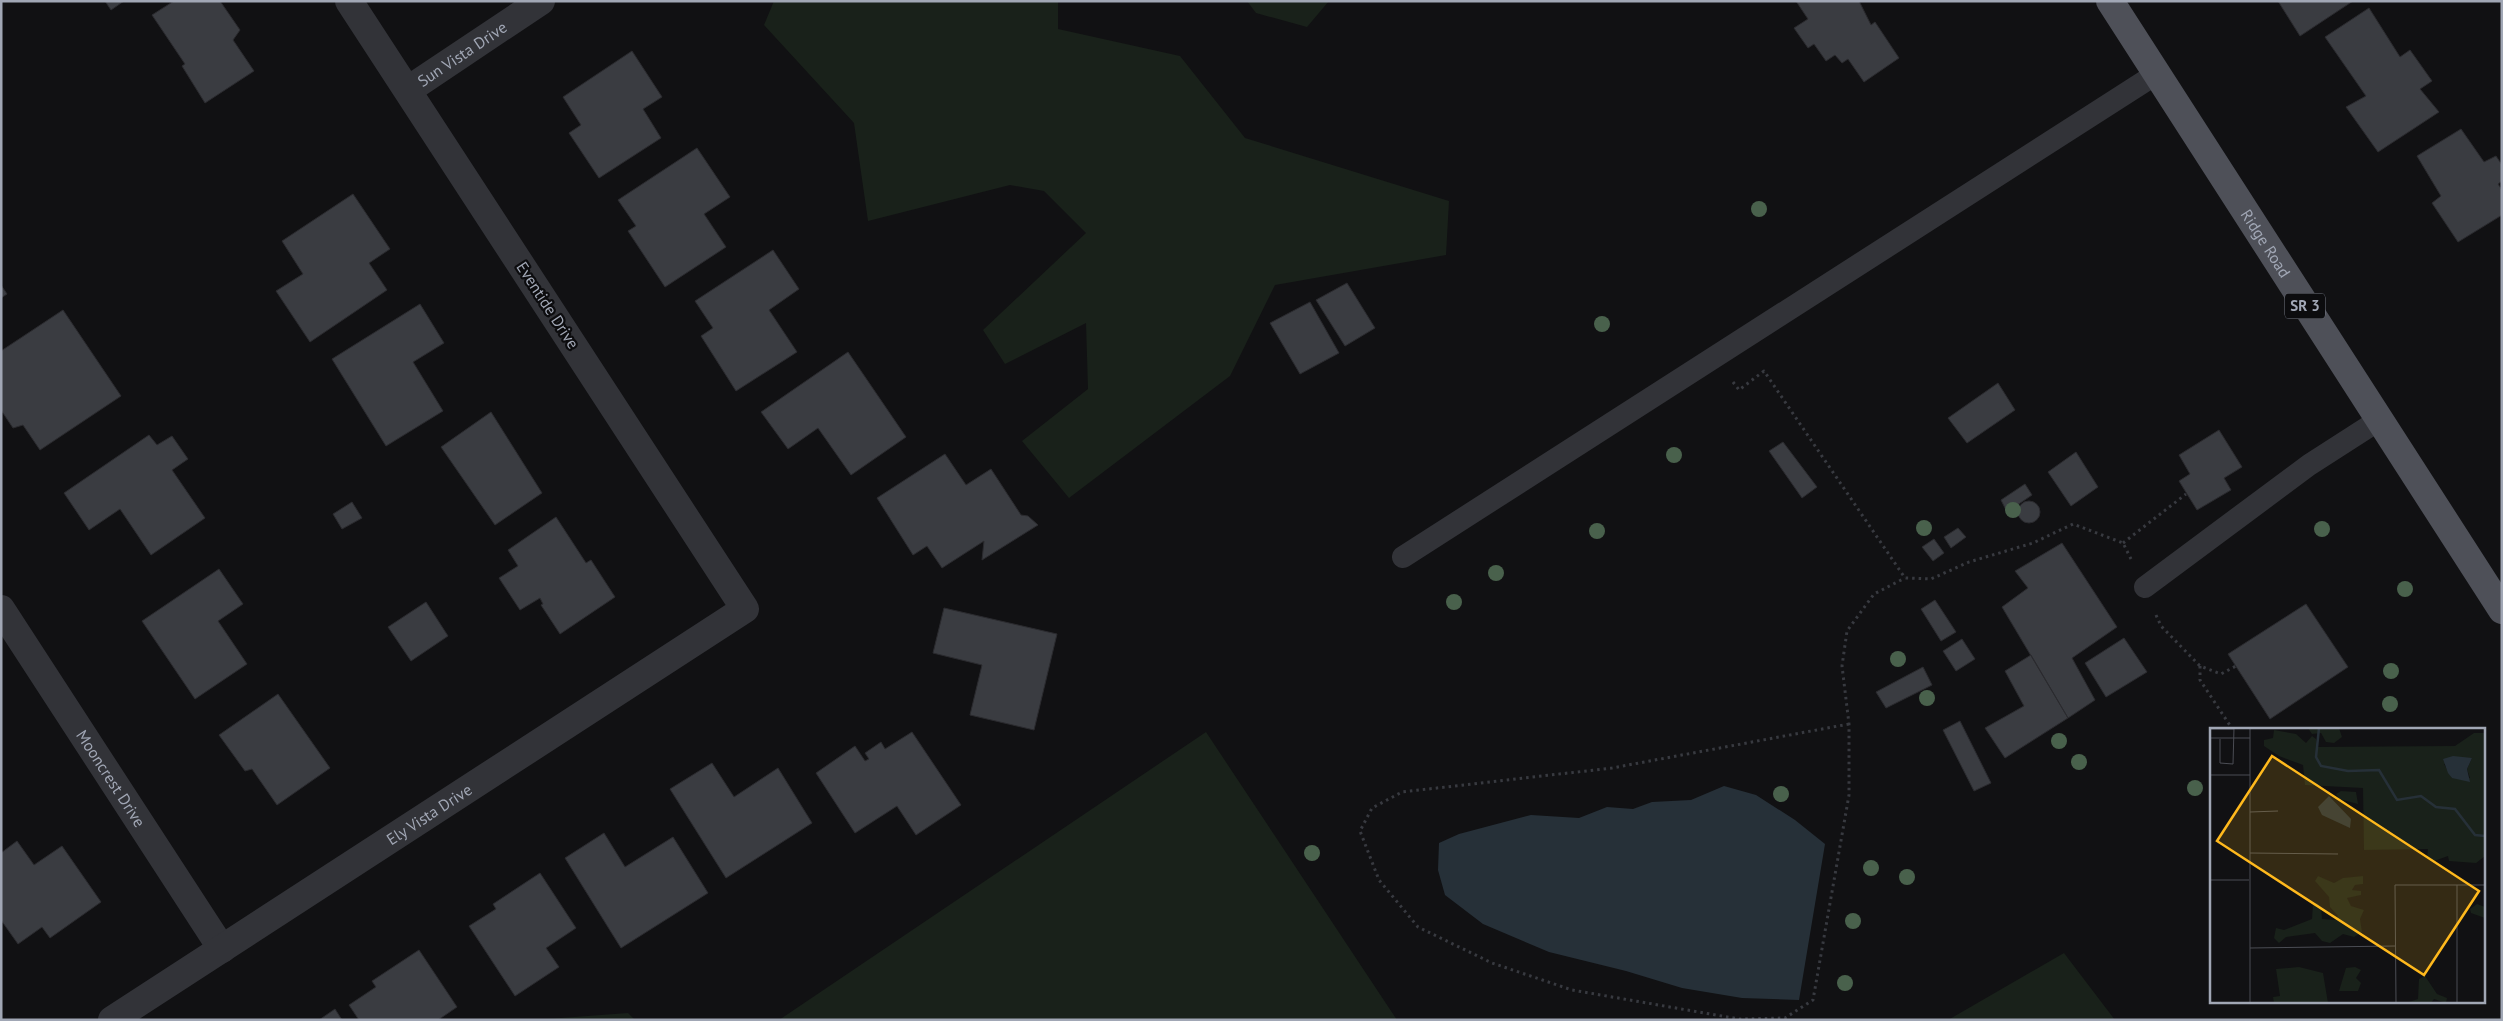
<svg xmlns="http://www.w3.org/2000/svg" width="2503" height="1021" font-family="'PT Sans',sans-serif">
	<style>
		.green { fill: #19211a }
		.water { fill: #263038 }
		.building { fill: #3a3c41; stroke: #2b2b2f }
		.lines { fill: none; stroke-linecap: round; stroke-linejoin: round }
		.path { stroke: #383a40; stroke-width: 3; stroke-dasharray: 2.5 4; stroke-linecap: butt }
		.lane { stroke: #323338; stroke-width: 22 }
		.street { stroke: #323338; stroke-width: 28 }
		.primary { stroke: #4e5058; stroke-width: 28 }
		.tree { fill: #49614c }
		.labels { text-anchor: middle; stroke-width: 4.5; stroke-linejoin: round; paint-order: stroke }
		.shield { fill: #0c0c0e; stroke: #747883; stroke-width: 1 }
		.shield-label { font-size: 15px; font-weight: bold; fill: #a1a7b5 }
		.street-label { font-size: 16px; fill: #a1a7b5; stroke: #0c0c0e }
		.inset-river { fill: none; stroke: #263038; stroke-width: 2.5 }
		.inset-road { fill: none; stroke: #4b4d54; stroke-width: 1 }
		.view { fill: #ffb91d; fill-opacity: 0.15; stroke: #ffb91d; stroke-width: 2.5 }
		.inset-edge { fill: none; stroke: #a1a7b5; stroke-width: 2.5 }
	</style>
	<rect width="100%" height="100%" fill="#111113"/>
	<!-- green -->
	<path class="green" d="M774 1H1058V29L1180 56 1245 138 1449 201 1446 255 1275 285 1230 376 1069 498 1022 441 1088 389 1086 323 1005 364 983 330 1086 233 1044 191 1010 185 868 221 854 123 764 25Z
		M1247 1H1329L1307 27 1256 13Z
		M1206 732 1397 1020H779Z
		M2064 953 2115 1020H1948Z
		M628 1013 635 1020H546L547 1019Z"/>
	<!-- water -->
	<path class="water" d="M1724 786 1756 795 1795 820 1825 844 1799 1000 1742 998 1682 988 1626 971 1549 952 1483 924 1445 895 1438 870 1439 843 1459 834 1531 815 1579 818 1607 807 1633 809 1652 802 1691 800Z"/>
	<!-- building -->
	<path class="building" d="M105 1H124L111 10Z
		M174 1H220L240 30 233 40 254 71 205 103 182 66 185 64 152 15Z
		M1796 1H1859L1871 25 1875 22 1899 58 1864 82 1848 59 1842 63 1835 55 1826 61 1814 44 1808 48 1794 28 1808 19Z
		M2278 1H2353L2300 36Z
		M2369 8 2400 57 2410 50 2432 81 2420 89 2439 112 2378 152 2346 107 2366 96 2325 37Z
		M632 51 662 97 643 109 661 138 599 178 569 133 581 125 563 97Z
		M2461 129 2484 162 2496 156 2502 165V181L2498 184 2502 190V215L2458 242 2432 203 2441 196 2417 156Z
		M697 148 730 197 704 214 726 247 665 287 628 231 636 226 618 200Z
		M353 194 390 249 369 263 387 290 310 342 276 291 303 274 282 241Z
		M773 250 799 289 769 310 797 352 736 391 701 336 713 328 695 301Z
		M1347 283 1375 328 1345 346 1316 300Z
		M1 285 7 294 1 298Z
		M1310 302 1339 353 1300 374 1270 323Z
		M420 304 444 343 413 362 443 411 386 446 332 359Z
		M63 310 121 396 40 450 23 425 13 428 1 410V351Z
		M848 352 906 437 851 475 818 428 788 449 761 412Z
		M1998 383 2015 410 1967 443 1948 418Z
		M491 412 542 493 495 525 441 447Z
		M2219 430 2242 467 2224 478 2231 490 2197 510 2179 481 2190 474 2179 455Z
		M149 435 157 445 172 436 188 459 172 470 205 518 151 555 120 509 89 530 64 493Z
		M1783 442 1817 487 1802 498 1769 451Z
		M2076 452 2098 487 2071 506 2048 472Z
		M945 454 966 485 991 469 1021 515 1028 516 1038 525 982 560 984 541 942 568 927 546 913 555 877 498Z
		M2025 484 2032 495 2007 512 2001 500Z
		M2018 512a11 11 0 1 1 22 0a11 11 0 1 1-22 0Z
		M352 502 362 518 342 529 333 514Z
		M556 517 586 563 591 560 615 597 560 634 541 605 543 604 540 598 520 610 499 578 518 566 508 550Z
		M1958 528 1966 537 1951 548 1944 537Z
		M1934 539 1944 553 1933 561 1922 547Z
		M2062 543 2117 627 2072 658 2095 700 2068 718 2002 607 2028 588 2015 571Z
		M219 569 243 604 218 621 247 664 195 699 142 621Z
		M1935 600 1956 632 1941 641 1921 609Z
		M426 602 448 636 411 661 388 627Z
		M2306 604 2348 667 2270 719 2228 654Z
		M944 608 1057 634 1034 730 970 715 982 665 933 653Z
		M2124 638 2147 672 2106 697 2085 663Z
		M1962 639 1975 659 1956 671 1943 651Z
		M2031 655 2068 718 2005 758 1985 728 2024 706 2005 671Z
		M1923 667 1932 685 1886 708 1876 692Z
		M278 694 330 768 277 805 252 769 245 771 219 735Z
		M1960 721 1991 783 1974 791 1943 730Z
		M912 732 961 805 916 835 897 806 855 833 816 773 855 746 865 761 869 759 865 753 881 742 885 749Z
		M712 763 734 797 778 768 812 823 726 878 670 789Z
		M604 833 625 867 673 837 708 893 621 948 565 858Z
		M17 841 34 865 62 846 101 902 50 938 42 927 18 944 1 920V853Z
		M540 873 576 928 546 948 559 967 515 996 469 926 496 909 493 904Z
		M419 950 457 1007 438 1020H359L349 1005 376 987 372 981Z
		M335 1009 342 1020H319Z"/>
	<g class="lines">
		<!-- path -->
		<path class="path" d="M1733 382 1739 390 1764 371 1905 578 1931 579 1969 562 2033 543 2073 524 2123 543 2131 559
			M2123 543 2186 494
			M2156 615 2161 626 2200 666 2221 674 2236 666
			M2200 666V680L2233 730
			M1849 724 1612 768 1402 792 1372 808 1360 831 1379 880 1418 927 1492 963 1572 990 1739 1019 1785 1018 1813 1000 1849 795V724L1842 666 1847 631 1874 594 1905 578"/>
		<!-- lane -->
		<path class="lane" d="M1403 557 2156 74
			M2145 587 2309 465 2379 420"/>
		<!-- street -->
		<g class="street">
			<path id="s1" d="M408 90 541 1"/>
			<path id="s2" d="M1 609 222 949"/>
			<path id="s3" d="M112 1020 745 609 349 1"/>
		</g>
		<!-- primary -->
		<path class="primary" id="s4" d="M2110 1 2502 610"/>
	</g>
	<!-- trees -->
	<g class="tree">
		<circle cx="1759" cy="209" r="8"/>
		<circle cx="1602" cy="324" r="8"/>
		<circle cx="1674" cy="455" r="8"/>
		<circle cx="2013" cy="510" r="8"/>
		<circle cx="1924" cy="528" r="8"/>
		<circle cx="2322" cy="529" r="8"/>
		<circle cx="1597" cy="531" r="8"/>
		<circle cx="1496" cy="573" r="8"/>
		<circle cx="2405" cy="589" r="8"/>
		<circle cx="1454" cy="602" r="8"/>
		<circle cx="1898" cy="659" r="8"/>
		<circle cx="2391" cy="671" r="8"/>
		<circle cx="1927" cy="698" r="8"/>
		<circle cx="2390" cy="704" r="8"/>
		<circle cx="2059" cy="741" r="8"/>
		<circle cx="2079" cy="762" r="8"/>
		<circle cx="2195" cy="788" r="8"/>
		<circle cx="1781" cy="794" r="8"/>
		<circle cx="1312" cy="853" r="8"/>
		<circle cx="1871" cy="868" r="8"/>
		<circle cx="1907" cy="877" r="8"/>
		<circle cx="1853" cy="921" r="8"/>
		<circle cx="1845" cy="983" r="8"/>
	</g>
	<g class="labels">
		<!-- shield labels -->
		<rect class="shield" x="2285" y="293.5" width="40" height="25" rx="4"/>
		<g class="shield-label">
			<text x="2305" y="311">SR 3</text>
		</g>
		<!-- street labels -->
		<g class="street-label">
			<text dy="6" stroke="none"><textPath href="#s1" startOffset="65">Sun Vista Drive</textPath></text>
			<text dy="6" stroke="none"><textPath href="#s4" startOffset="288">Ridge Road</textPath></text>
			<text transform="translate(548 305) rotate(57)" y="6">Eventide Drive</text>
			<text dy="6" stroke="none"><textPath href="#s2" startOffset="202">Mooncrest Drive</textPath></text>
			<text dy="6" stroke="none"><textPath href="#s3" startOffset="378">Ely Vista Drive</textPath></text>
		</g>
	</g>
	<!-- overview -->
	<g transform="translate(2210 728)">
		<rect width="275" height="275" fill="#111113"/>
		<path d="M98 0H129L132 9 124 15 116 14 111 5 102 6ZM64 2 86 6 96 15 102 8 106 11 107 19 245 18 264 5H275V128L266 135 239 133 238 128 224 133 217 130 218 121 154 122 153 60 95 57 93 37 69 28 54 18V12L63 10ZM262 30 257 41 260 50H242L234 36ZM131 63 146 64 148 76 129 71 126 66ZM108 148 124 155 133 150 153 148V156L145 157 142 162 151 163V167L137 170 141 178 154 182 150 191 152 204 144 209 133 206 120 215 112 213 105 205 76 209 69 215 64 210 66 200 74 202 102 191 103 176 107 175 111 179 112 191 125 192 128 188 120 179 119 169 105 153ZM267 176 275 179V190L261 185 260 181ZM89 239 113 245 118 275H64L63 269 70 268 66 241ZM145 239 151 242 146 250 151 255 148 263H129L136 240ZM215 248 227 266 237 270 236 275 224 271 221 275H196L208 271 209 251Z" fill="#19211a" fill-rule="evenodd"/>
		<path d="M243 28 262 30 257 41 260 54 242 50 238 45 233 31ZM119 68 141 91 140 100 112 87 108 79Z" fill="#263038"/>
		<path class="inset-river" d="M109 0 106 29 111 38 138 43 169 42 187 72 211 68 226 79 245 81 265 107 275 108"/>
		<path class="inset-road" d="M40 0V275M0 1H24M0 10H40M10 11V35L23 36 24 0M0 47H40M40 84 68 83M40 125 128 126M0 152H39M247 157V275M40 220 185 218M186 275 185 157H275"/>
		<path class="view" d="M62 28 269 163 214 247 7 113Z"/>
		<rect width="275" height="275" class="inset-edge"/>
	</g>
	<!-- border -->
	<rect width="2503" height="1021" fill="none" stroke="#a1a7b5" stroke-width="5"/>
</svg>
